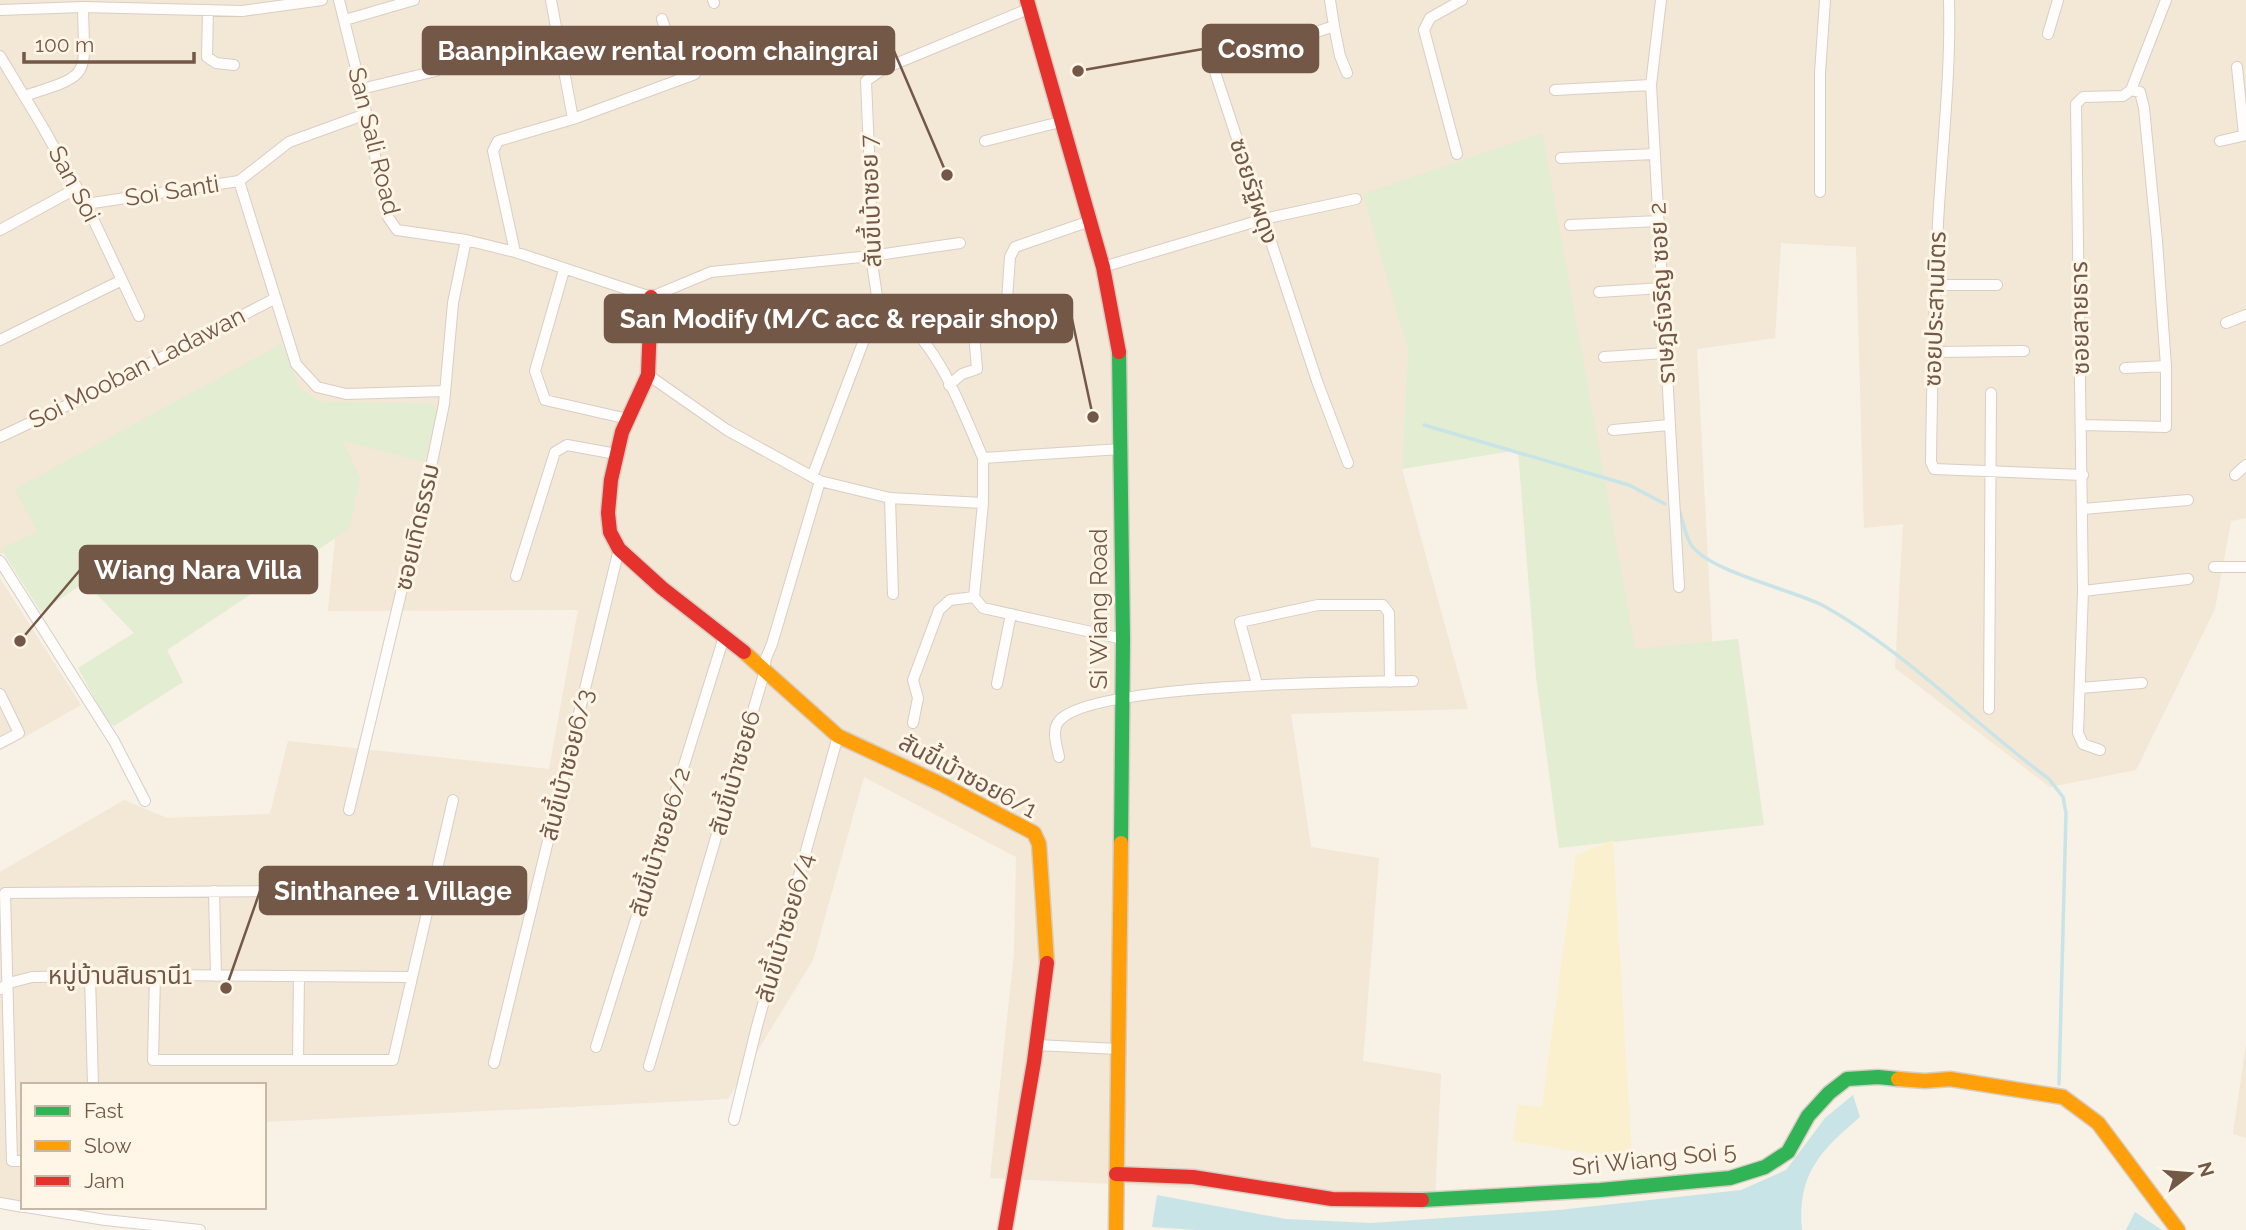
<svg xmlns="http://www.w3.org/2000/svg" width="2246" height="1230" font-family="Raleway,'Noto Sans Thai',sans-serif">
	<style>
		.residential { fill: #f3e7d6 }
		.green { fill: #e2edd1 }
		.sand { fill: #fbf0cd }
		.water { fill: #c9e4e7 }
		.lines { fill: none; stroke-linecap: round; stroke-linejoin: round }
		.stream { stroke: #c9e4e7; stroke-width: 3.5 }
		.street-casing { stroke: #d8cec5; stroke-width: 12 }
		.fast-casing { stroke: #d7cdc3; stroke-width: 17 }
		.slow-casing { stroke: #d7cdc3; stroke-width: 17 }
		.jam-casing { stroke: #d7cdc3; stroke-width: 17 }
		.street { stroke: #fefdfb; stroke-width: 10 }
		.fast { stroke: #30b455; stroke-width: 14 }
		.slow { stroke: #ff9f0a; stroke-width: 14 }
		.jam { stroke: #e5322d; stroke-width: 14 }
		.labels { text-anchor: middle; stroke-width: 6; stroke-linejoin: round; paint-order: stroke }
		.street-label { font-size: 24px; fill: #745847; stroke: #fff6e7 }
		.leader { fill: none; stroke: #745847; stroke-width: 2.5 }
		.callout-dot { fill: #745847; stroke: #fff6e7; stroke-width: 2.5 }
		.callout { fill: #745847; stroke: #745847; stroke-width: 2.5 }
		.callout-label { font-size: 26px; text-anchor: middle; font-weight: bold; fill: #fff }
	</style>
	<rect width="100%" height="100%" fill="#f7f1e6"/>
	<!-- residential -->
	<path class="residential" d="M0 0H2246V518L2231 521 2215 609 2136 770 2050 787 1895 668 1903 524 1864 528 1856 247 1781 243 1775 338 1697 349 1713 657 1639 664 1586 465 1364 194 1408 351 1402 469 1468 709 1291 714 1311 847 1379 858 1363 1061 1441 1074 1435 1200 990 1178 1014 954 1016 857 864 777 813 960 728 1099 264 1122V1085H23V1204L0 1200V872L124 800 167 818 270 814 288 741 549 769 578 610 328 611 344 447 64 516 0 555Z
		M0 578 81 705 0 751Z
		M2246 1044V1138L2233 1134Z"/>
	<!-- green -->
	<path class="green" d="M1542 133 1635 649 1738 639 1764 825 1559 848 1536 676 1518 450 1402 469 1408 351 1363 194Z
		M281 344 300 389 320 401 432 404 438 411 424 462 343 441 360 478 349 529 167 650 183 682 114 726 108 723 78 668 134 633 85 582 41 612 1 549 37 532 15 489Z"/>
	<!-- sand -->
	<path class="sand" d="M1613 840 1632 1160 1513 1141 1518 1105 1542 1107 1576 855Z"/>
	<!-- water -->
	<path class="water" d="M1853 1095 1860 1117C1820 1151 1797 1174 1802 1230H1196L1152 1227 1157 1195 1286 1219 1371 1223 1559 1210 1741 1190 1786 1170 1825 1118Z
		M2135 1212 2162 1230H2126Z"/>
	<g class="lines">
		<!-- stream -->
		<path class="stream" d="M1424 425 1629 485 1665 504
			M1680 512C1683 522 1685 534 1690 543 1705 571 1794 590 1824 606 1906 652 1973 723 2049 779L2063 797 2066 813 2059 1084"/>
		<defs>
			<path id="street" d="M339 0 361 89 388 217 397 230 466 240 515 252 651 297 711 272 871 256 960 243
				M713 0 714 3
				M1330 0 1334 26 1260 51 1215 59 1213 66 1317 381 1348 463
				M1661 0 1651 85 1679 587
				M1949 0C1951 74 1942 148 1938 223 1934 302 1932 382 1931 462L1934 469 2083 475
				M0 10 83 7 242 11 322 0
				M208 10 207 57 216 63 234 65
				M662 19 682 79
				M345 20 414 0
				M1334 26 1340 56 1347 73
				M2048 34 2058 0
				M0 56 41 124 86 204 139 316
				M2237 67 2244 135
				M361 89 436 71
				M1555 90 1651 85
				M24 96C94 74 84 77 83 7
				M573 119 695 74
				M985 141 1060 122
				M2220 141 2246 135
				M1457 154 1424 30 1430 18 1462 0
				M1561 158 1655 154
				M239 181 296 364 317 387 346 394 445 391
				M1820 192V73L1825 0
				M86 204 239 181 289 142 366 114
				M1570 225 1659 221
				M0 230 77 188
				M515 252 493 151 498 141 573 119 551 0
				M1103 267 1264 219 1356 199
				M564 270 535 371 545 400 628 419
				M1936 285H1997
				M1599 292 1662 288
				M878 303C885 307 895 311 901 317 942 352 962 410 983 458L1121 449
				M2226 323 2246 315
				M1005 329 1010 257 1015 247 1090 221
				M0 340 122 280
				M1933 352 2024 351
				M1604 357 1666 353
				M2125 368 2166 366
				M648 375 727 430 820 481 890 498 983 503 974 597 983 608 1123 639
				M949 385 962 374 977 369 974 334C996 331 1014 328 1031 314
				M2082 425 2166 427V366L2157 241 2144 108 2140 92 2131 90
				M1613 430 1669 425
				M0 437 91 394 274 299
				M2235 475 2246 465
				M812 477 878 303 871 256V197L866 81 883 69 1028 9
				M890 498 893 594
				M983 503V458
				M2083 509 2188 500
				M0 561 114 741 145 801
				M2214 567H2246
				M516 576 555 452 567 445 616 454
				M2083 591 2188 579
				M997 684 1011 614
				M1257 684 1240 622 1318 605H1383L1389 613 1390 682
				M2080 688 2142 683
				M0 694 19 733 0 743
				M1989 709 1991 393
				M913 723 918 698 913 680 939 610 950 600 974 597
				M2100 750 2083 744 2078 733 2083 591 2076 104 2083 97 2123 96 2131 90 2166 0
				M1059 757C1057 746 1051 731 1059 721 1090 683 1356 682 1413 681
				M349 810 430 472 444 404 453 303 466 240
				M214 891 216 976
				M155 975 153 1060H393L453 800
				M90 976 93 1085
				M0 989 9 983 32 977 155 975 412 977
				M1036 1045 1118 1049
				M596 1047 724 637
				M298 1060 299 976
				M494 1063 619 549
				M649 1066 763 677 766 658 772 644 820 481
				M734 1120 757 1026 838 736
				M23 1161H12L5 893 431 890
				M0 1203 23 1207
				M26 1207 105 1220 200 1230"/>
			<path id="fast" d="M1119 352 1123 639 1121 843
				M1422 1200 1600 1190 1730 1178 1765 1167 1788 1152 1808 1116 1829 1093 1847 1079 1878 1077 1898 1079"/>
			<path id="slow" d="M744 652 838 736 943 785 1034 833 1039 844 1047 963
				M1898 1079 1925 1081 1950 1079 2063 1097 2098 1123 2178 1230
				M1116 1230 1121 843"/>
			<path id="jam" d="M1027 0 1103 267 1119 352
				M651 297 648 375 622 432 611 480 608 513 610 532 619 549 662 588 744 652
				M1116 1174 1193 1177 1332 1199 1422 1200
				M1005 1230 1034 1062 1047 963"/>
		</defs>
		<!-- street casing -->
		<use href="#street" class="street-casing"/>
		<!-- fast casing -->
		<use href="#fast" class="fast-casing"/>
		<!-- slow casing -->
		<use href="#slow" class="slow-casing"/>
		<!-- jam casing -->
		<use href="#jam" class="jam-casing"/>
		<!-- street -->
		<use href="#street" class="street"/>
		<!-- fast -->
		<use href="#fast" class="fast"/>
		<!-- slow -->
		<use href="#slow" class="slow"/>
		<!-- jam -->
		<use href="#jam" class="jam"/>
	</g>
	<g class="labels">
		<!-- street labels -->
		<g class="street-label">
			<text transform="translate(374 141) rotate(76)" y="8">San Sali Road</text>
			<text transform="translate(74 184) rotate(62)" y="8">San Soi</text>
			<text transform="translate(172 191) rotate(-9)" y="8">Soi Santi</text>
			<text transform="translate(1254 191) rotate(72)" y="8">ซอยรัฐผดุง</text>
			<text transform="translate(871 201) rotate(-92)" y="8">สันขี้เบ้าซอย 7</text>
			<text transform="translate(1662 293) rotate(-93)" y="8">ราษฎร์เจริญ ซอย 2</text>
			<text transform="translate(1935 309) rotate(-88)" y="8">ซอยประสานมิตร</text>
			<text transform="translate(2080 318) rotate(-91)" y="8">ซอยสายธาร</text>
			<text transform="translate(137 368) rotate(-27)" y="8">Soi Mooban Ladawan</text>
			<text transform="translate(417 527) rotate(-77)" y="8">ซอยเทิดธรรม</text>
			<text transform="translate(1099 609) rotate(-90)" y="8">Si Wiang Road</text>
			<text transform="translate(567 765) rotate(-76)" y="8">สันขี้เบ้าซอย6/3</text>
			<text transform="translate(735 773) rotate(-74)" y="8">สันขี้เบ้าซอย6</text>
			<text transform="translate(968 776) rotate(28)" y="8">สันขี้เบ้าซอย6/1</text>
			<text transform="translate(660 842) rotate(-73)" y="8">สันขี้เบ้าซอย6/2</text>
			<text transform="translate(785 928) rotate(-74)" y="8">สันขี้เบ้าซอย6/4</text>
			<text x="120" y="984">หมู่บ้านสินธานี1</text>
			<text transform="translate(1654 1159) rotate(-6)" y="8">Sri Wiang Soi 5</text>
		</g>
	</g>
	<!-- callouts -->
	<path class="leader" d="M1078 71L1203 49M947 175L894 51M1093 417L1072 319M20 641L80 570M226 988L260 891"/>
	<g class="callout-dot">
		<circle cx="1078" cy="71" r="7"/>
		<circle cx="947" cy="175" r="7"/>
		<circle cx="1093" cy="417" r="7"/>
		<circle cx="20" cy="641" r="7"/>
		<circle cx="226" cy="988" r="7"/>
	</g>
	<g class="callout">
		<rect x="1203" y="25" width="115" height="47" rx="7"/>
		<rect x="423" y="27" width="471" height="47" rx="7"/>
		<rect x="605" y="295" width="467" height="47" rx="7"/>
		<rect x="80" y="546" width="237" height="47" rx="7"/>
		<rect x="260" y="867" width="266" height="47" rx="7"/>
	</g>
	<g class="callout-label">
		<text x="1261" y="58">Cosmo</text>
		<text x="658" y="60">Baanpinkaew rental room chaingrai</text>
		<text x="839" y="328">San Modify (M/C acc &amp; repair shop)</text>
		<text x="198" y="579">Wiang Nara Villa</text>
		<text x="393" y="900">Sinthanee 1 Village</text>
	</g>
	<!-- legend -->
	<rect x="21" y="1083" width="245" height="126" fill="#fff6e7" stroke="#c7b7a7" stroke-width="2"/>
	<rect x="35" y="1106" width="35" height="10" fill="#30b455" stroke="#c7b7a7" stroke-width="2"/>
	<text x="84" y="1118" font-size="21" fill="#745847">Fast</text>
	<rect x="35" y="1141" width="35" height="10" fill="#ff9f0a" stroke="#c7b7a7" stroke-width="2"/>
	<text x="84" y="1153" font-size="21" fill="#745847">Slow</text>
	<rect x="35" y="1176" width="35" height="10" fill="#e5322d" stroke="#c7b7a7" stroke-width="2"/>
	<text x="84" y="1188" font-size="21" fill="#745847">Jam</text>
	<!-- north arrow -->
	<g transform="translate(2190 1174) rotate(74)" stroke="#fff6e7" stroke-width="5" paint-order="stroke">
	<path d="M0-5L12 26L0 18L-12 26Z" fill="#745847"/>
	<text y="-10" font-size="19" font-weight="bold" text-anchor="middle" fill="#745847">N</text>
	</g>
	<!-- scale -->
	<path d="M24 52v10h170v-10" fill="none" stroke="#745847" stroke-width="3.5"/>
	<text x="35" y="52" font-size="21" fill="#745847" stroke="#fff6e7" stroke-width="5" paint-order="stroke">100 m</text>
</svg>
